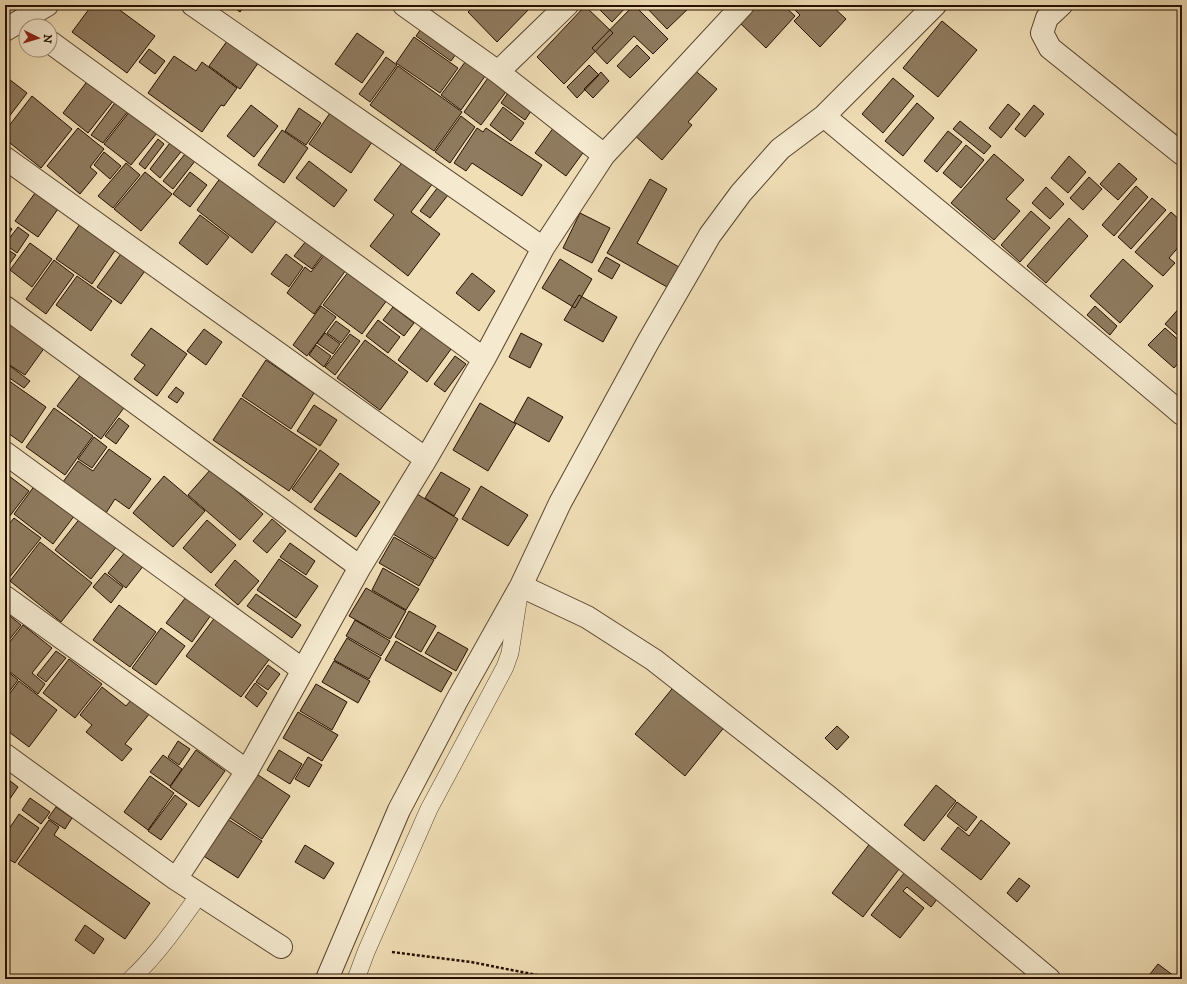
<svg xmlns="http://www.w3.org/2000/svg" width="1187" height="984" font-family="'IM FELL DW Pica',serif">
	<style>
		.building { fill: #8f7b5f; stroke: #261000 }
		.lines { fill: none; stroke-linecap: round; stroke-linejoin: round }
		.lane-casing { stroke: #58442e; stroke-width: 18 }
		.street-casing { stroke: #58442e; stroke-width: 24 }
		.path { stroke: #261000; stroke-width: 2.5; stroke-dasharray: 3 2; stroke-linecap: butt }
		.lane { stroke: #f5ead0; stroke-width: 17 }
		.street { stroke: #f5ead0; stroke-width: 22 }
	</style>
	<rect width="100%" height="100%" fill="#f0deb6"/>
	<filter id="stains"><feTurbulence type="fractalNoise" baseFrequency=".005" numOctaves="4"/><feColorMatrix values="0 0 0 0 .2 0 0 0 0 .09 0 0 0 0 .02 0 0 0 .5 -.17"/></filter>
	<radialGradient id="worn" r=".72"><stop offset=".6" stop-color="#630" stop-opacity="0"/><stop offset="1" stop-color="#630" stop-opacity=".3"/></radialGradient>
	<!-- building -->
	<path class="building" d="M92 5H113L155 36 127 73 72 32Z
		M231 5H245L240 12Z
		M475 5H533L497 42 468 12Z
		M599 5H628L612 22 597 7Z
		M634 5 668 39 653 54 634 36 607 64 592 48Z
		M644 5H692L667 29Z
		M754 5H783L795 16 766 48 738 21Z
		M790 5H831L846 19 820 47 794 21 800 15Z
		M585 6 613 33 564 84 537 57Z
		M942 21 977 50 938 97 903 68Z
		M423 26 458 51 451 61 416 36Z
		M357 33 384 52 362 83 335 64Z
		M230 37 261 59 240 89 209 66Z
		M414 37 458 68 440 93 396 63Z
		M637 45 650 58 630 78 617 66Z
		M149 49 165 61 155 74 139 62Z
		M174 56 196 71 202 62 237 88 224 106 221 105 202 132 148 93Z
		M386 57 397 65 370 102 359 94Z
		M468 58 488 72 461 110 441 95Z
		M589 65 599 75 577 98 567 87Z
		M398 66 462 112 434 151 370 105Z
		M692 68 717 89 688 122 692 125 662 160 633 134Z
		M601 72 609 81 593 98 584 89Z
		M490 75 508 89 481 125 464 112Z
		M5 76 27 93 5 122Z
		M893 78 914 96 883 133 862 114Z
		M89 79 114 100 88 133 63 113Z
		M510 90 533 108 525 120 501 103Z
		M32 96 72 129 41 168 5 139V131Z
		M117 100 129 110 103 143 91 135Z
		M917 103 934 118 903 156 885 141Z
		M1008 104 1020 114 1001 138 989 128Z
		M251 105 278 126 254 157 227 136Z
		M1034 105 1044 114 1025 137 1015 129Z
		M503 107 524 123 511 141 490 125Z
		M299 108 321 123 306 145 285 131Z
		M332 110 374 139 351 173 309 144Z
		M130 111 157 133 131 165 104 144Z
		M461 116 475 127 450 163 435 152Z
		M960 121 991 146 984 154 953 129Z
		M554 127 585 150 566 176 535 153Z
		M78 128 104 149 90 167 97 173 80 194 47 166Z
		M477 128 483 132 486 128 542 165 522 196 472 163 466 171 454 163Z
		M282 130 308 148 284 183 258 165Z
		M948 131 962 142 937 172 924 161Z
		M158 139 164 144 145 169 139 164Z
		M173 139 184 148 160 178 150 169Z
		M966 145 984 160 961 188 943 173Z
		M104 152 121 166 110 179 94 165Z
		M185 154 195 161 173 189 163 181Z
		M994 154 1024 180 1006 199 1020 211 994 240 951 203Z
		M1069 156 1086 172 1068 193 1051 178Z
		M404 160 433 183 411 212 440 234 408 276 370 246 394 215 374 200Z
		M309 161 347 190 334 207 296 178Z
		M126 163 140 175 113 208 98 196Z
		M1119 163 1137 179 1118 200 1100 184Z
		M145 172 172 194 141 231 114 209Z
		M190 172 207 185 190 207 173 194Z
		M221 177 277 220 252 253 197 210Z
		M1089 177 1102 189 1083 210 1070 198Z
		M650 179 667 189 637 243 679 267 667 287 607 253Z
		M1136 186 1148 197 1114 236 1102 225Z
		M438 187 448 195 430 218 420 211Z
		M1046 187 1064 204 1050 219 1032 203Z
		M35 193 58 209 38 237 15 221Z
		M1152 198 1166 210 1131 249 1118 237Z
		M1031 211 1050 228 1020 262 1001 245Z
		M1171 212 1182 222V243L1169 258 1175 263 1163 276 1135 252Z
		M580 213 610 228 592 263 563 248Z
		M200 215 229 237 207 265 179 243Z
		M1069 218 1088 236 1046 283 1027 266Z
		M82 221 118 246 92 284 56 259Z
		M5 224 12 229 5 239Z
		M18 227 29 235 17 253 5 244Z
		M306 241 323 254 312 269 294 256Z
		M30 243 52 259 32 287 10 270Z
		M5 248 16 255 5 270Z
		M123 251 147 268 121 304 97 287Z
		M286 254 303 267 289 287 271 274Z
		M325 254 346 270 314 314 287 293 305 267 311 272Z
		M606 257 620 265 612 279 598 271Z
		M560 259 592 279 575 308 542 288Z
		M1123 259 1153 286 1120 323 1090 296Z
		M54 260 74 275 46 314 26 299Z
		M352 267 390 296 362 334 323 305Z
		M472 273 495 291 479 311 456 293Z
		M77 276 112 301 91 331 56 305Z
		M579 295 617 317 603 342 564 320Z
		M1182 305V339L1165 324Z
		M321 306 336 317 307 356 293 345Z
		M1095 306 1117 326 1110 335 1087 315Z
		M393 307 414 323 404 336 383 320Z
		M378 320 400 337 388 353 366 336Z
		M336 321 350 331 341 343 327 333Z
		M10 322 45 347 25 375 5 362V329Z
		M425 323 454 345 427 382 398 360Z
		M151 328 187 354 157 396 134 379 145 365 131 355Z
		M1165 328 1182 343V359L1174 368 1148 345Z
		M204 329 222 342 206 365 187 351Z
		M325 333 340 344 333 354 317 343Z
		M521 333 542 344 530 368 509 357Z
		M350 334 360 341 335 375 325 367Z
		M365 340 408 372 380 410 337 378Z
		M316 345 331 356 324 367 309 355Z
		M455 356 466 364 445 392 434 384Z
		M266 360 314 393 291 429 242 396Z
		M10 366 30 381 24 388 5 375Z
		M82 373 126 405 101 439 57 406Z
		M5 378 46 407 22 443 5 431Z
		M176 387 184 393 177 403 168 397Z
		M528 397 563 417 549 442 514 422Z
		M241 398 317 449 289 491 213 440Z
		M480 403 516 424 488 471 453 450Z
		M314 405 337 420 320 446 297 431Z
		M54 408 93 436 65 475 26 447Z
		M119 418 129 426 116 444 105 436Z
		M94 437 107 447 92 468 78 459Z
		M109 449 151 479 129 509 115 499 106 513 63 482 78 461 93 471Z
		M320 450 339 464 311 503 292 489Z
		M211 469 263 514 240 540 188 495Z
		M441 472 470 489 454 516 425 498Z
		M5 473 29 491 6 521 5 520Z
		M340 473 380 502 356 537 314 509Z
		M164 476 205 511 173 547 133 513Z
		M38 481 78 511 53 544 14 514Z
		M481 486 528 515 508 546 462 519Z
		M417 494 458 519 435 559 393 534Z
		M81 517 117 546 91 579 55 550Z
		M14 518 41 538 8 579 5 577V529Z
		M272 519 286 531 267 553 253 541Z
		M207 520 236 545 211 573 183 548Z
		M394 537 434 560 419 586 379 563Z
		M40 542 92 583 61 622 10 581Z
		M290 543 315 561 306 575 280 557Z
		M126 551 144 565 126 588 108 573Z
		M279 559 318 586 296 618 257 590Z
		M235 560 259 581 238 605 215 585Z
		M383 568 419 589 406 610 372 590Z
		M105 573 123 587 111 603 93 587Z
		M366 588 406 611 390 639 349 616Z
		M256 594 301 625 292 638 247 606Z
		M186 597 211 615 192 642 166 623Z
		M119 605 156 632 130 667 93 640Z
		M409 611 436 626 421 652 395 637Z
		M5 612 21 625 5 645Z
		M216 616 271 657 241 697 186 656Z
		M355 620 390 641 381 656 346 636Z
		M23 625 52 648 32 673 45 684 38 694 5 668V648Z
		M161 628 185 646 156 685 132 668Z
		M438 632 468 649 456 671 425 653Z
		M347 638 381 658 369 679 334 660Z
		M396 641 452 673 441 692 385 660Z
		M56 651 66 658 46 682 37 675Z
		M69 659 102 684 75 718 43 693Z
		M334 661 370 681 358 703 322 682Z
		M268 665 280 674 268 690 256 682Z
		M7 671 18 680 5 697V673Z
		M19 681 57 710 29 747 5 729V700Z
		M255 683 267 693 257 707 245 697Z
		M316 684 347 702 332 730 300 711Z
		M676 684 726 725 685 776 635 734Z
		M102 687 126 706 132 699 150 713 125 744 132 749 122 761 86 732 92 725 80 715Z
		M298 712 338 735 322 761 283 738Z
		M837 726 849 737 837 750 825 738Z
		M178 741 190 749 179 765 168 757Z
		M196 750 225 771 199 807 170 787Z
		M279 750 302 764 290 784 267 770Z
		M163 755 182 769 170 786 150 772Z
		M308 757 322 765 309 787 295 779Z
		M252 771 290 796 262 839 224 814Z
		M150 776 174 793 148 830 124 812Z
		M5 777 18 787 5 806Z
		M936 785 956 801 924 841 904 825Z
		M175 795 187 804 161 840 148 831Z
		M30 798 50 812 41 824 22 810Z
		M957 802 977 817 966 831 947 816Z
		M56 807 72 818 65 829 48 818Z
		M19 814 39 828 15 863 5 857V835Z
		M226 818 262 841 238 878 202 855Z
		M49 820 59 827 54 835 150 903 125 939 18 864Z
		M981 820 1010 843 981 880 941 849 958 827 969 836Z
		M871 842 902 865 863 917 832 893Z
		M305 845 334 863 324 879 295 862Z
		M905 872 938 898 931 907 907 887 903 891 924 908 900 938 871 915Z
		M1019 878 1030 886 1017 902 1007 893Z
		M85 925 104 939 94 954 75 940Z
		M1158 964 1178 979H1146Z"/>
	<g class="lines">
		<defs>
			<path id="lane" d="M131 979C158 954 178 924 199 895
				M356 979 366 952 429 809 505 667 510 653 519 595"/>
			<path id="street" d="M193 5 543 248
				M404 5 498 72 604 155
				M1061 5 1047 18 1042 33 1050 48 1182 154
				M5 30 47 5
				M50 42 484 359
				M498 72 567 5
				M824 116C943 216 1064 314 1182 414
				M5 158 426 459
				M5 307 360 567
				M5 453 303 670
				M521 586 587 617 654 660 826 795 946 893 1049 979
				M5 597 247 771
				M5 755 176 879 281 947
				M176 879 247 771 360 567 426 459 484 359 543 248 604 155 743 5
				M327 979 399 810 457 700 521 586 560 503 648 342 710 235 741 193 780 149 824 116 935 5"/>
		</defs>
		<!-- lane casing -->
		<use href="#lane" class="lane-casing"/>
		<!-- street casing -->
		<use href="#street" class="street-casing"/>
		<!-- path -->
		<path class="path" d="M392 952 471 962 557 979"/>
		<!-- lane -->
		<use href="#lane" class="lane"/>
		<!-- street -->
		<use href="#street" class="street"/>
	</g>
	<!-- margin -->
	<rect width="1187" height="984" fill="none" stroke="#f0deb6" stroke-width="20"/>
	<rect x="6" y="6" width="1175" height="972" fill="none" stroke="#261000" stroke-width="2"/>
	<rect x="10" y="10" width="1167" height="964" fill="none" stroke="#261000"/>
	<!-- north arrow -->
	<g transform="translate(38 38) rotate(95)"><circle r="19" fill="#f5ead0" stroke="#a2937d"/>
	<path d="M0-3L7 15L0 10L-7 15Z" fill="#8f2418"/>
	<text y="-6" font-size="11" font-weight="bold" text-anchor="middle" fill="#261000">N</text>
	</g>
	<rect width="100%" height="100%" filter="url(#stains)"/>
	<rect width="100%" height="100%" fill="url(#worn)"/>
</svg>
